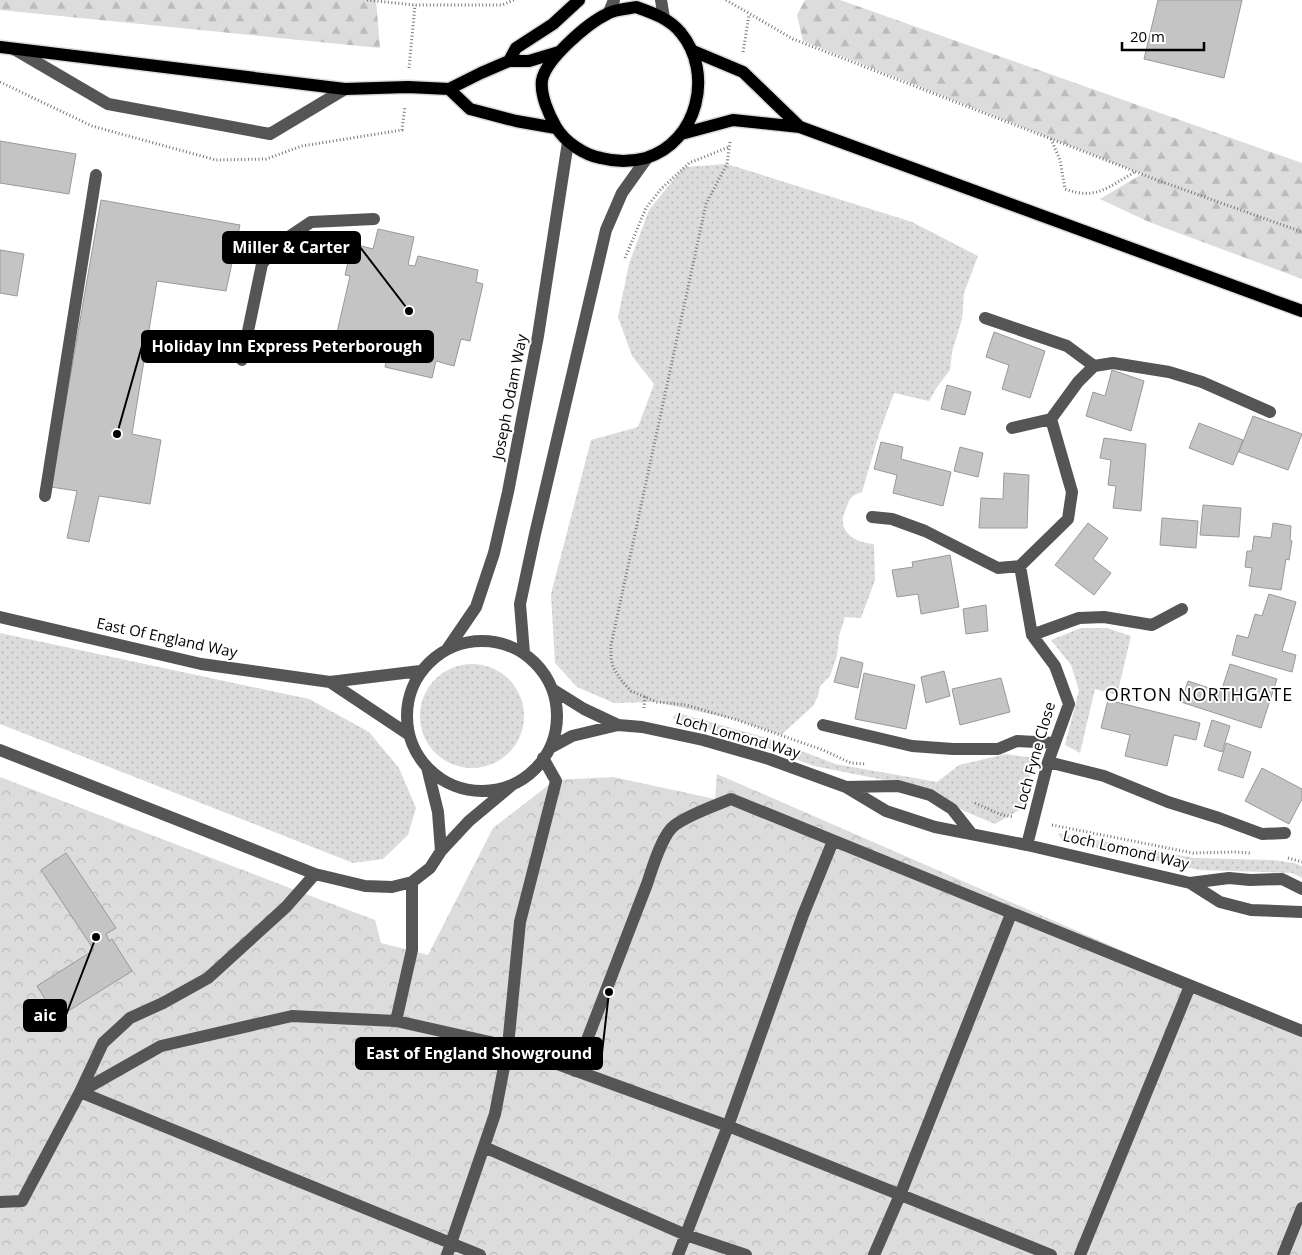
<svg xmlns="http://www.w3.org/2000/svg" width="1302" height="1255" font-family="'Open Sans',sans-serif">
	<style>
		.grass { fill: url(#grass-dots) }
		.forest { fill: url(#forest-firs) }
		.park { fill: url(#park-crowns) }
		.building { fill: #c4c4c4; stroke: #999 }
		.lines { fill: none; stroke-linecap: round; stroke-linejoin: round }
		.major-casing { stroke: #dbdbdb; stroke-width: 15 }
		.path { stroke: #777; stroke-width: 3; stroke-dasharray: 1 2.5; stroke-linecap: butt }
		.minor { stroke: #555; stroke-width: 12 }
		.major { stroke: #000; stroke-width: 12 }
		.labels { text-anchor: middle; stroke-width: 4; stroke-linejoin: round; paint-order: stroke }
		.street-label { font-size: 15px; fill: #000; stroke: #fff }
		.quarter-label { font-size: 18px; letter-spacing: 1px; fill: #000; stroke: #fff }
		.leader { fill: none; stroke: #000; stroke-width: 2 }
		.callout-dot { fill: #000; stroke: #fff; stroke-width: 2 }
		.callout { fill: #000; stroke: #000; stroke-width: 2 }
		.callout-label { font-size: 16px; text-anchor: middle; font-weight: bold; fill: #fff }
	</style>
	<defs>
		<pattern id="grass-dots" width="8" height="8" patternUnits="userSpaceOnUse" patternTransform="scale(1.25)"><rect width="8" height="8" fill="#dcdcdc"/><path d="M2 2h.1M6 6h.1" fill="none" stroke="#bbb" stroke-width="1.8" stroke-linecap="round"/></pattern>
		<pattern id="forest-firs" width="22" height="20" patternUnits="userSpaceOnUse" patternTransform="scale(1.25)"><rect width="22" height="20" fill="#dcdcdc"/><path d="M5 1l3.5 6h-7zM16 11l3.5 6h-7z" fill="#bbb"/></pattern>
		<pattern id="park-crowns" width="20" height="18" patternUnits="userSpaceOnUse" patternTransform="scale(1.25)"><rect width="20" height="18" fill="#dcdcdc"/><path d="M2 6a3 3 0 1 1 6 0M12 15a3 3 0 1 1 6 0" fill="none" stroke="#bbb"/></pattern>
	</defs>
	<rect width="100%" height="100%" fill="#fff"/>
	<!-- grass -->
	<path class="grass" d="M727 164 912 222 978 256 964 293 962 319 952 352 950 370 937 387 929 401 894 393 880 431 862 492C859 493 853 495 851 498 849 500 847 506 846 509 835 530 854 543 874 544L875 580 861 618 845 617 839 636 837 656 830 676 820 686 818 696 813 706 781 735 737 720 657 702 614 703 577 687 555 663 551 594 591 440 638 427 654 384 632 356 618 317 629 264 649 210 684 167Z
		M1081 628H1107L1131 636 1117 695 1095 689 1080 753 1065 745 1079 690 1071 665 1051 640Z
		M0 633 309 699 369 732 399 768 416 808 408 835 383 859 353 863 0 724Z
		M420 716a52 52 0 1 1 104 0a52 52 0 1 1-104 0Z
		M678 713 774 740 835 764 937 782 959 765 1006 754 1035 758 1021 809 995 824 964 811 929 789 814 766 762 746 672 718Z
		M1058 833 1194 858 1273 860 1294 863 1302 866V878L1292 873 1199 870 1062 840Z"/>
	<!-- forest -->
	<path class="forest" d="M0 0H376L380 48 0 10Z
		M805 0H840L1302 163V279L1149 222 1100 199 1142 174 803 41 797 15Z"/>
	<!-- park -->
	<path class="park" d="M717 774 1302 1029V1255H0V777L308 895 375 920 381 943 428 955 493 828 555 780 613 777 715 799Z"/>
	<!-- building -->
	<path class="building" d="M1158 0H1242L1224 78 1144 59Z
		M0 141 76 154 69 194 0 183Z
		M101 200 240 225 226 291 157 281 132 434 161 440 150 504 99 496 89 542 67 538 77 491 51 487Z
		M378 229 414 237 408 265 415 266 418 256 478 270 476 282 483 284 470 341 461 339 454 366 436 361 432 378 385 367 388 352 335 341 350 276 345 275 348 262 354 263 358 245 373 249Z
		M0 250 24 254 17 296 0 293Z
		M994 332 1045 351 1030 398 1002 389 1009 365 986 357Z
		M1112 370 1144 381 1131 431 1086 416 1093 392 1105 396Z
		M947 385 971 392 965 415 941 409Z
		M1253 416 1302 434 1288 470 1239 452Z
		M1199 423 1243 440 1233 465 1189 448Z
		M1104 438 1146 444 1141 511 1113 508 1116 486 1108 485 1111 460 1100 458Z
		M881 442 903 447 901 459 951 472 943 506 893 493 897 475 874 469Z
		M960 447 983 453 978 477 954 471Z
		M1004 473 1029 475 1027 528H979L981 498 1003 499Z
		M1203 505 1241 508 1239 537 1200 535Z
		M1162 518 1198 521 1196 548 1160 545Z
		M1088 523 1108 538 1093 559 1111 573 1094 595 1055 565Z
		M1273 523 1291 526 1290 540 1292 541 1289 560 1286 559 1281 590 1249 586 1252 568 1245 567 1247 551H1252L1254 536 1271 538Z
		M950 555 959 607 921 614 918 594 897 597 892 570 913 567 912 562Z
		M1269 594 1296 602 1282 651 1296 655 1292 672 1232 655 1237 635 1248 638 1255 614 1262 616Z
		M986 605 988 631 966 634 963 609Z
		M841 657 863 663 858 688 834 682Z
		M1230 664 1277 679 1261 728 1181 702 1188 681 1221 692Z
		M944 671 950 696 926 703 921 677Z
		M864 673 915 685 906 729 855 719Z
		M1001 678 1010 712 960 725 952 689Z
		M1108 700 1200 723 1196 740 1174 735 1167 766 1125 756 1130 735 1101 728Z
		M1212 720 1230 726 1222 752 1204 746Z
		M1226 743 1251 752 1243 778 1218 770Z
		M1262 768 1302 789V799L1289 824 1245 801Z
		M66 853 116 928 106 934 109 941 112 939 132 971 57 1018 37 986 94 950 41 870Z"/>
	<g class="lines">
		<defs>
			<path id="major" d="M636 7C653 13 670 19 681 33 714 73 698 142 646 158 631 162 616 162 601 158 584 155 565 142 556 127 549 115 540 95 542 80 546 59 588 23 607 14 615 9 627 9 636 7Z
				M0 47 345 89 408 87 449 89 481 73 509 61H529L559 52
				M693 51 743 72 800 127
				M509 61 516 48 553 24 579 0
				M449 89 470 109 516 121 556 128
				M681 134 733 120 800 127 1302 311"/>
		</defs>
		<!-- major casing -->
		<use href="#major" class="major-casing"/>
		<!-- path -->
		<path class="path" d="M367 0 415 5H502L514 0
			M726 0 793 39 1157 180 1302 232
			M743 52 749 15
			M409 68 415 5
			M0 82 92 126 216 160 266 159 302 146 402 130 405 106
			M1051 139 1060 160 1065 189C1096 201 1109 186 1135 172
			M730 142 727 164 706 204 611 645V658L613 667 621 680 631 691 657 702 686 705 737 720 823 750 851 763 866 764
			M625 258 646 208 661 189 689 163 729 147
			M644 708 645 696
			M975 803 1002 815 1014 817
			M1052 825 1193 853 1234 852 1250 853
			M1288 858 1302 862"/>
		<!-- minor -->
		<path class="minor" d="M661 0 664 18
			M609 12 614 0
			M14 49 108 104 270 134 345 89
			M985 318 1067 346 1094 366
			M242 360 262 264 278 244 311 222 374 219
			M1012 428 1051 419
			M45 496 96 175
			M872 517 892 519 925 531 998 568 1020 566
			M0 617 201 664 330 682 420 671
			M1032 635 1079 618 1104 617 1152 625 1182 609
			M407 716a75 75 0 1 1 150 0a75 75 0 1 1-150 0Z
			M448 648 476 607 494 553 508 492 538 336 568 142
			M524 653 520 604 535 534 606 230 622 193 647 158
			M330 682 408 734
			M552 689 584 709 618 725
			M823 725 912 746 953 749H998L1017 741 1055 743
			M550 748 572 736 618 725 642 727 703 740 769 759 846 787 886 811 935 827 1027 845 1190 883 1229 878 1250 880 1282 879 1302 889
			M0 750 315 874 365 886 392 887 412 882 430 868 441 851 469 821 512 785
			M543 758 556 781 520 922 508 1046 728 1126 678 1255
			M1048 762 1104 776 1168 802 1219 818 1262 834 1285 833
			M427 767 438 812 441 851
			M846 787 898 786 930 795 952 809 971 833
			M833 841 803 915 728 1126 1051 1255
			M1027 845 1048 762 1069 704 1055 666 1032 635 1020 566 1068 519 1072 492 1051 419 1078 382 1094 366 1113 363 1169 372 1202 382 1270 412
			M412 882V950L396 1021 508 1046 495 1114 447 1255
			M1190 883 1220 902 1251 910 1302 912
			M575 1071 647 884C652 869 662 834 675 825 690 814 714 806 731 799L1302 1031
			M80 1092 161 1046 292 1016 396 1021
			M80 1092 103 1043 130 1018 163 1003 208 978 286 907 315 874
			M484 1147 686 1235 746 1255
			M0 1202 22 1201 80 1092 480 1255
			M874 1255 900 1195 1011 914
			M1080 1255 1190 986
			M1283 1255 1302 1208"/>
		<!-- major -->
		<use href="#major" class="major"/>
	</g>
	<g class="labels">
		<!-- street labels -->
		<g class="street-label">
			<text transform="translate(510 397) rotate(-79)" y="5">Joseph Odam Way</text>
			<text transform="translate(167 638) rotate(12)" y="5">East Of England Way</text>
			<text transform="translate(738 736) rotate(16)" y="5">Loch Lomond Way</text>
			<text transform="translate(1035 756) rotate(-74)" y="5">Loch Fyne Close</text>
			<text transform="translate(1126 850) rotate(13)" y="5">Loch Lomond Way</text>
		</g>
		<!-- quarter labels -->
		<g class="quarter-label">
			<text x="1199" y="701">ORTON NORTHGATE</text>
		</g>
	</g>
	<!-- callouts -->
	<path class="leader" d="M409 311L360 247M117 434L142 346M96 937L66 1015M609 992L602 1053"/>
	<g class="callout-dot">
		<circle cx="409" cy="311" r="5"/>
		<circle cx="117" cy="434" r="5"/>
		<circle cx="96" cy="937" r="5"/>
		<circle cx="609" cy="992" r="5"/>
	</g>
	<g class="callout">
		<rect x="223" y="232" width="137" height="31" rx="5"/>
		<rect x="142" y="331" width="291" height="31" rx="5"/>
		<rect x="24" y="1000" width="42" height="31" rx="5"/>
		<rect x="356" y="1038" width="246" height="31" rx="5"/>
	</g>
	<g class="callout-label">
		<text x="291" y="253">Miller &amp; Carter</text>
		<text x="287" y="352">Holiday Inn Express Peterborough</text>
		<text x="45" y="1021">aic</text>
		<text x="479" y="1059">East of England Showground</text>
	</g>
	<!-- scale -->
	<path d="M1122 42v8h82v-8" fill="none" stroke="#000000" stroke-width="2.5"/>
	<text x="1130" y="42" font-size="15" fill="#000000" stroke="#ffffff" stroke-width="4" paint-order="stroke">20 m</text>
</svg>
